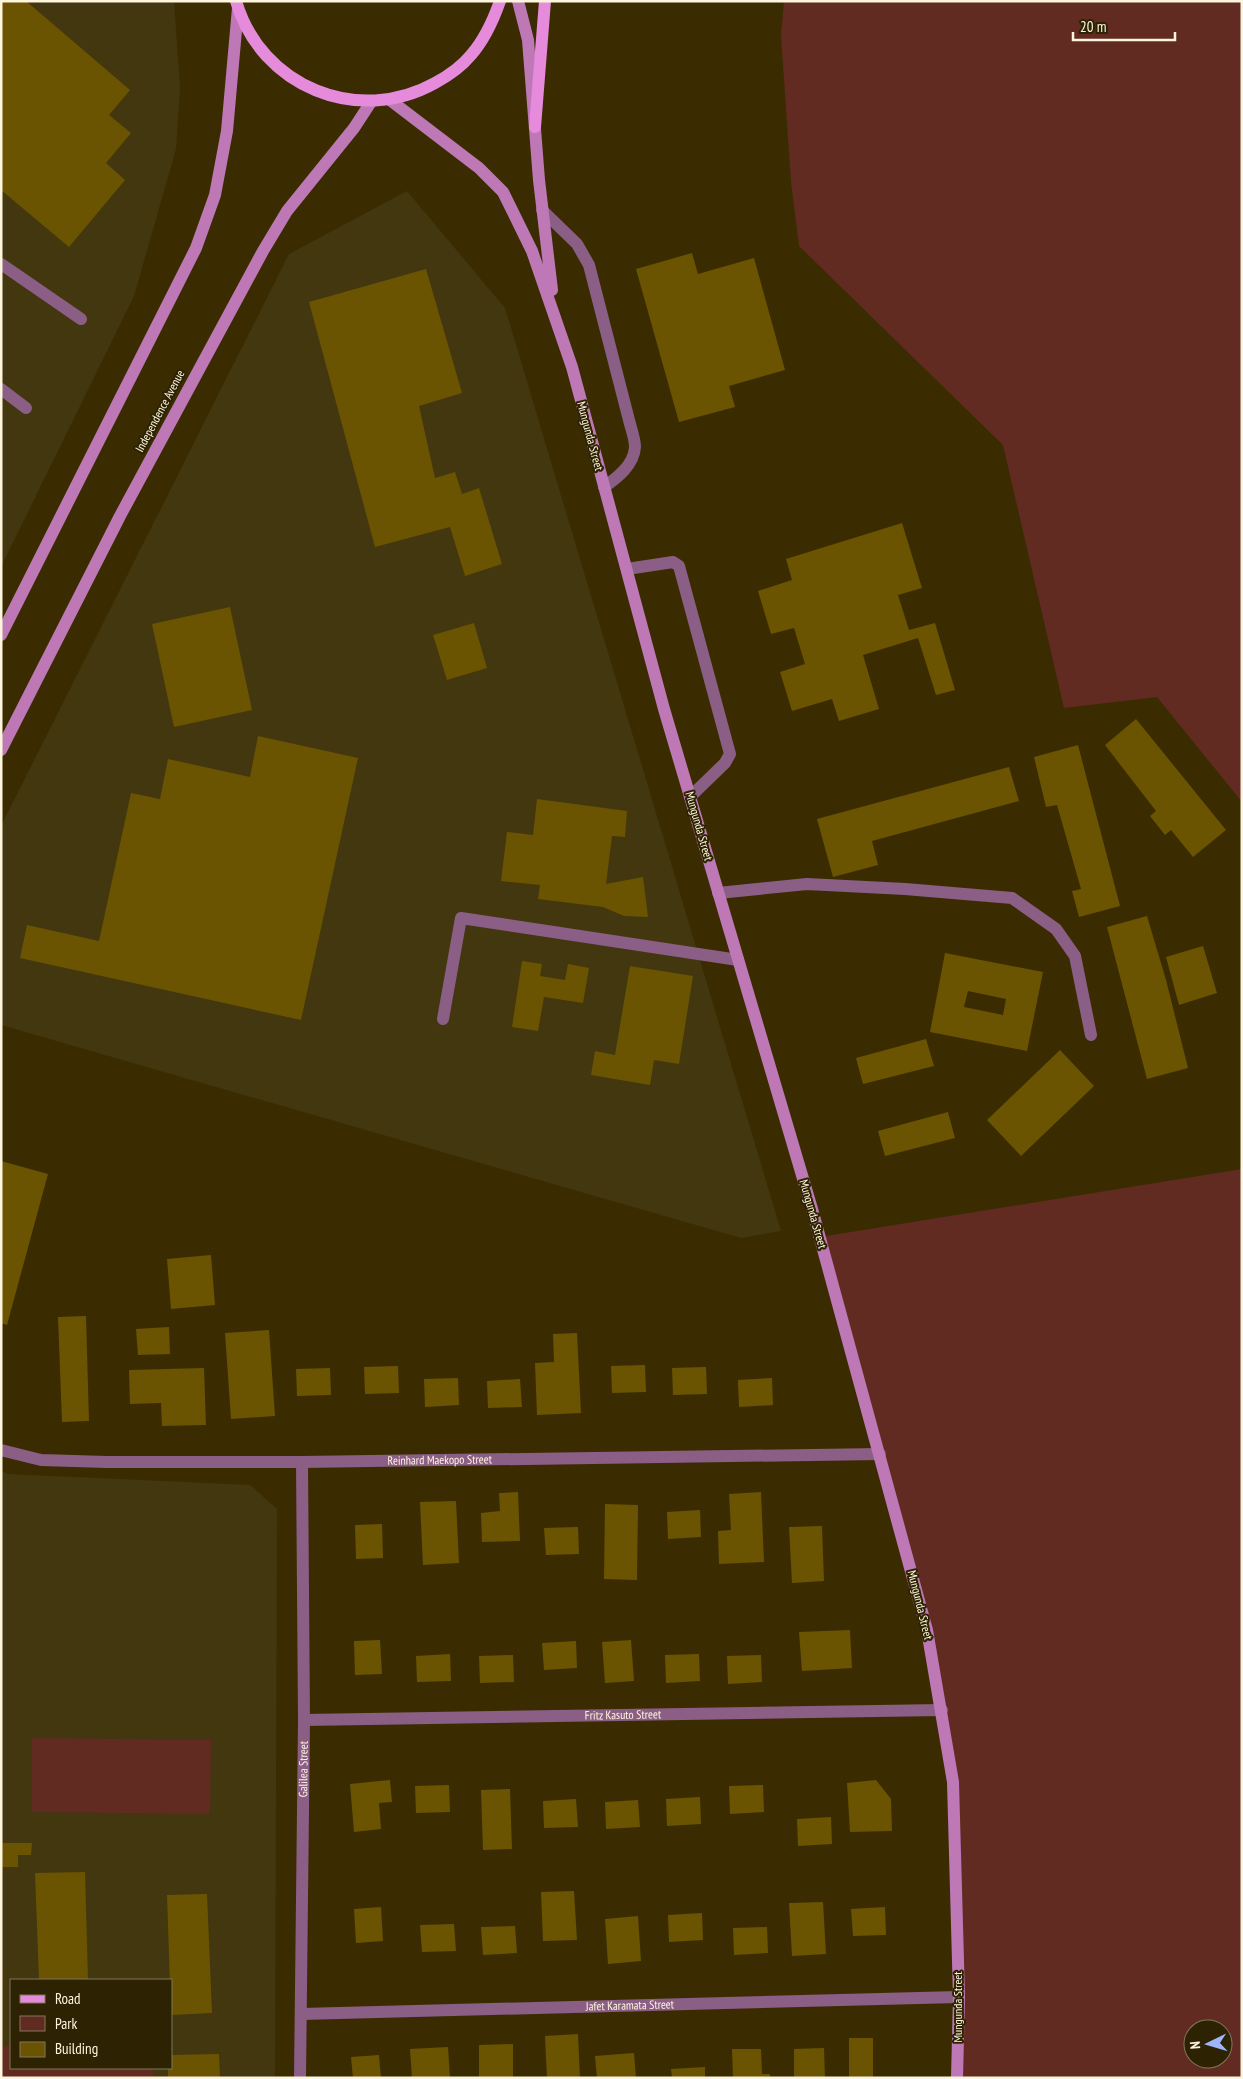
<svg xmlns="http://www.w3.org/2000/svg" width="1243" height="2079" font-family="'PT Sans Narrow',sans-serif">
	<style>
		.built { fill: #43370f; fill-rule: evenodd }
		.green { fill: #612b22; fill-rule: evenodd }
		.building { fill: #6a5401; fill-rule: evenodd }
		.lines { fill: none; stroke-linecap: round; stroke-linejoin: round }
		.lane { stroke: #8b5e85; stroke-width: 12 }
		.street { stroke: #8b5e85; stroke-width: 12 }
		.secondary { stroke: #be78b6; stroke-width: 12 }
		.primary { stroke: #e68bdc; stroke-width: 12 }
		.labels { text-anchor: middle; stroke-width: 4; stroke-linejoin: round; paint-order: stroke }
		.street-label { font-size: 12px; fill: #fdf5de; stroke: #2d2303 }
	</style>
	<rect width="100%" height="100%" fill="#3a2c00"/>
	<!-- built -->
	<path class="built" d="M1 1H174L180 88 176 149 134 296 1 567Z
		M407 191 505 308 781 1231 741 1238 1 1025V826L289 254Z
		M1 1471 8 1474 250 1485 277 1509 275 2078H1ZM11 1980H171V2068H11Z"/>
	<!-- green -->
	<path class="green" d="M784 1H1242V802L1157 697 1064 708 1003 445 799 246 791 182 781 35Z
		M1242 1169V2078H957L956 1856 942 1710 820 1237ZM1193 2029H1223V2059H1193Z
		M32 1738 211 1740 210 1814 32 1812Z
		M1 2046H11V2068H153V2078H1Z"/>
	<!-- building -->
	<path class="building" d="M1 1H26L130 90 109 115 131 133 106 163 125 180 69 247 1 190Z
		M692 253 698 274 754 258 785 370 729 386 735 407 679 422 636 269Z
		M426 269 462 393 419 406 435 478 455 472 462 494 479 488 502 564 465 576 450 527 375 547 309 302Z
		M902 523 922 588 898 595 909 630 935 623 955 690 936 695 918 638 863 655 879 709 839 721 832 699 792 711 780 672 805 664 794 628 771 634 758 591 792 580 786 559Z
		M230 607 252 710 174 727 152 624Z
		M474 623 487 668 447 680 433 635Z
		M1136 719 1226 830 1193 857 1171 830 1165 835 1150 816 1156 811 1105 745Z
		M258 736 358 758 301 1020 20 958 27 925 99 941 131 793 160 799 168 759 250 777Z
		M1078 745 1120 906 1079 917 1072 891 1081 889 1057 805 1046 807 1034 757Z
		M1009 767 1019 801 872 841 878 865 833 877 817 819Z
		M537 799 627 811 625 837 612 836 606 884 643 877 648 917 624 916 603 907 538 899 540 885 501 881 507 832 533 835Z
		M1147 916 1166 980 1188 1068 1147 1079 1107 927Z
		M1203 946 1217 993 1179 1005 1166 957Z
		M945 953 1043 972 1027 1051 930 1032ZM968 991 1006 999 1003 1015 964 1007Z
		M522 961 542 964 540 976 565 980 568 964 589 968 583 1003 544 997 538 1031 512 1027Z
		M630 966 693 976 679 1064 654 1060 650 1085 591 1075 595 1051 615 1055Z
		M926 1039 934 1066 863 1084 856 1058Z
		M1060 1050 1094 1086 1021 1156 987 1120Z
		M948 1112 955 1138 885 1156 878 1131Z
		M1 1161 48 1174 7 1325 1 1323Z
		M211 1255 215 1305 171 1309 167 1259Z
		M86 1316 89 1421 62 1422 58 1317Z
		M169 1327 170 1354 138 1355 136 1329Z
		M269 1330 275 1416 231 1419 225 1333Z
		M577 1333 581 1413 537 1415 535 1363 554 1362 553 1334Z
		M645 1365 646 1392 612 1393 611 1366Z
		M398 1366 399 1393 365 1394 364 1367Z
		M706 1367 707 1394 673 1395 672 1368Z
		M204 1368 206 1425 162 1426 161 1403 130 1404 129 1370Z
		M330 1368 331 1395 297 1396 296 1369Z
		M458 1378 459 1405 425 1407 424 1379Z
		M772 1378 773 1405 739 1407 738 1380Z
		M520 1379 522 1407 488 1408 487 1381Z
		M518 1492 520 1541 482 1542 481 1513 500 1511 499 1493Z
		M761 1492 764 1562 719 1564 718 1531 731 1530 729 1494Z
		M456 1501 459 1563 423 1565 420 1502Z
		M605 1504 638 1505 637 1580 604 1579Z
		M700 1510 701 1537 668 1539 667 1512Z
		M382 1524 383 1558 356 1559 355 1525Z
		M822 1526 824 1581 792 1583 789 1527Z
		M578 1527 579 1554 546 1555 544 1528Z
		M850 1630 852 1668 802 1671 799 1632Z
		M380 1640 382 1674 355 1675 354 1641Z
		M631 1640 634 1681 605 1683 602 1642Z
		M576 1641 577 1668 544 1670 542 1643Z
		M450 1654 451 1681 417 1682 416 1656Z
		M699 1654 700 1681 666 1683 665 1655Z
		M513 1655 514 1682 480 1683 479 1656Z
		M761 1655 762 1682 728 1684 727 1656Z
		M390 1780 392 1802 379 1803 381 1829 354 1832 350 1784Z
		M876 1780 891 1799 892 1831 850 1832 847 1783Z
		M449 1785 450 1812 416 1813 415 1786Z
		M763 1785 764 1812 730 1814 729 1786Z
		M510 1789 512 1849 483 1850 481 1790Z
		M700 1797 701 1824 667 1826 666 1799Z
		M576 1799 578 1827 544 1828 543 1801Z
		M638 1800 640 1827 606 1829 605 1802Z
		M831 1817 832 1844 798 1846 797 1819Z
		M1 1843H32L31 1855H18V1867H1Z
		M85 1872 88 1980H39L35 1873Z
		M574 1891 577 1940 543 1941 541 1892Z
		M207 1894 212 2013 171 2015 167 1895Z
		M823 1902 826 1954 792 1956 789 1903Z
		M381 1907 383 1941 356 1943 354 1909Z
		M885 1907 886 1935 853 1936 851 1909Z
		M702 1913 703 1940 669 1942 668 1915Z
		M638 1916 641 1961 608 1964 605 1919Z
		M454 1924 456 1951 422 1952 420 1925Z
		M515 1926 517 1953 483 1955 481 1927Z
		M767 1927 768 1953 734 1955 733 1928Z
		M578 2034 580 2078H547L545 2036Z
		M849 2038H873V2078H849Z
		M513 2044V2078H479V2045Z
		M448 2047 450 2078H412L410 2049Z
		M824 2048 825 2078H794V2049Z
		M732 2049H761L762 2074H770V2078H733Z
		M634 2053 636 2078H597L595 2056Z
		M219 2054 220 2078H168V2068H171V2055Z
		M379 2055 381 2078H353L351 2057Z
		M705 2067V2078H672L671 2069Z"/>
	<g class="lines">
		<!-- lane -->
		<path class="lane" d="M542 210 577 244 589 265 630 424C632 431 635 440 635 447 634 465 617 478 604 487
			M1 264 81 319
			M1 389 26 408
			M627 569 673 562 679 566 730 754 725 763 690 797
			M718 893 807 884 905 889 1012 898 1056 929 1075 956 1091 1035
			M443 1019 461 918 738 960"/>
		<!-- street -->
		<g class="street">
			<path id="s1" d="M1 1450 41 1460 106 1462H302L880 1454"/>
			<path id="s2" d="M304 1720 942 1710"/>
			<path id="s3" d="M301 2014 959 1997"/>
			<path id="s4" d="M300 2078 304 1720 302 1462"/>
		</g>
		<!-- secondary -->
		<path class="secondary" d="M518 1 528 40 539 180 552 290
			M390 100 479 168 503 192 532 251 572 367 664 709 812 1209 927 1630 953 1782 959 1997 957 2078
			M1 635 196 248 215 195 227 131 238 8
			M1 750 120 516 263 251 287 211 354 128 371 102"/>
		<!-- primary -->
		<path class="primary" d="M236 1C261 87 358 126 435 83 448 76 462 66 471 55 485 39 493 21 500 1
			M535 127 545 1"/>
	</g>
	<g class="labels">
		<!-- street labels -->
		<g class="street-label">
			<text transform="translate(160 411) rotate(-62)" y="4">Independence Avenue</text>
			<text transform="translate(590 436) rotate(75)" y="4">Mungunda Street</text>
			<text transform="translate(699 826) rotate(74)" y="4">Mungunda Street</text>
			<text transform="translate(813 1214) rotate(74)" y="4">Mungunda Street</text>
			<text dy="4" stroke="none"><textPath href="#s1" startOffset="440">Reinhard Maekopo Street</textPath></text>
			<text transform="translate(920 1605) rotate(76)" y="4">Mungunda Street</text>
			<text dy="4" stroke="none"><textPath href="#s2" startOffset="319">Fritz Kasuto Street</textPath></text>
			<text dy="4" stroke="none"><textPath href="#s4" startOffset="309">Galilea Street</textPath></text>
			<text dy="4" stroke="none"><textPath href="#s3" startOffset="329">Jafet Karamata Street</textPath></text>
			<text transform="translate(958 2007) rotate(-90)" y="4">Mungunda Street</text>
		</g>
	</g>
	<!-- border -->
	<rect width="1243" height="2079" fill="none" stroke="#fdf5de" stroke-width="5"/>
	<!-- legend -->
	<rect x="10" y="1979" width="162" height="90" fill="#2d2303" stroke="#80775b"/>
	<rect x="20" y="1995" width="25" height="8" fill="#e68bdc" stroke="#80775b"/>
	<text x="55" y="2004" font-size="15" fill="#fdf5de">Road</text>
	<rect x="20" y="2016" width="25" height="15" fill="#612b22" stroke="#80775b"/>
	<text x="55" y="2029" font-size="15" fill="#fdf5de">Park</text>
	<rect x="20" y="2042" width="25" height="15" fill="#6a5401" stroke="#80775b"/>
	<text x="55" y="2054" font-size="15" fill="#fdf5de">Building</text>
	<!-- north arrow -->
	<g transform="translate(1208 2044) rotate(265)"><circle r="24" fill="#2d2303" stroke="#80775b"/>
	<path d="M0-4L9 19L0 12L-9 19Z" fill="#9eb4fd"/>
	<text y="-8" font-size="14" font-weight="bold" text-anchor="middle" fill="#fdf5de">N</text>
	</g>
	<!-- scale -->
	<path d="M1073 32v8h102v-8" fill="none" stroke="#fdf5de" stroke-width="2.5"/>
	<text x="1080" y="32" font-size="15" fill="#fdf5de" stroke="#2d2303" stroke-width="4" paint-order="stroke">20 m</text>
</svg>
